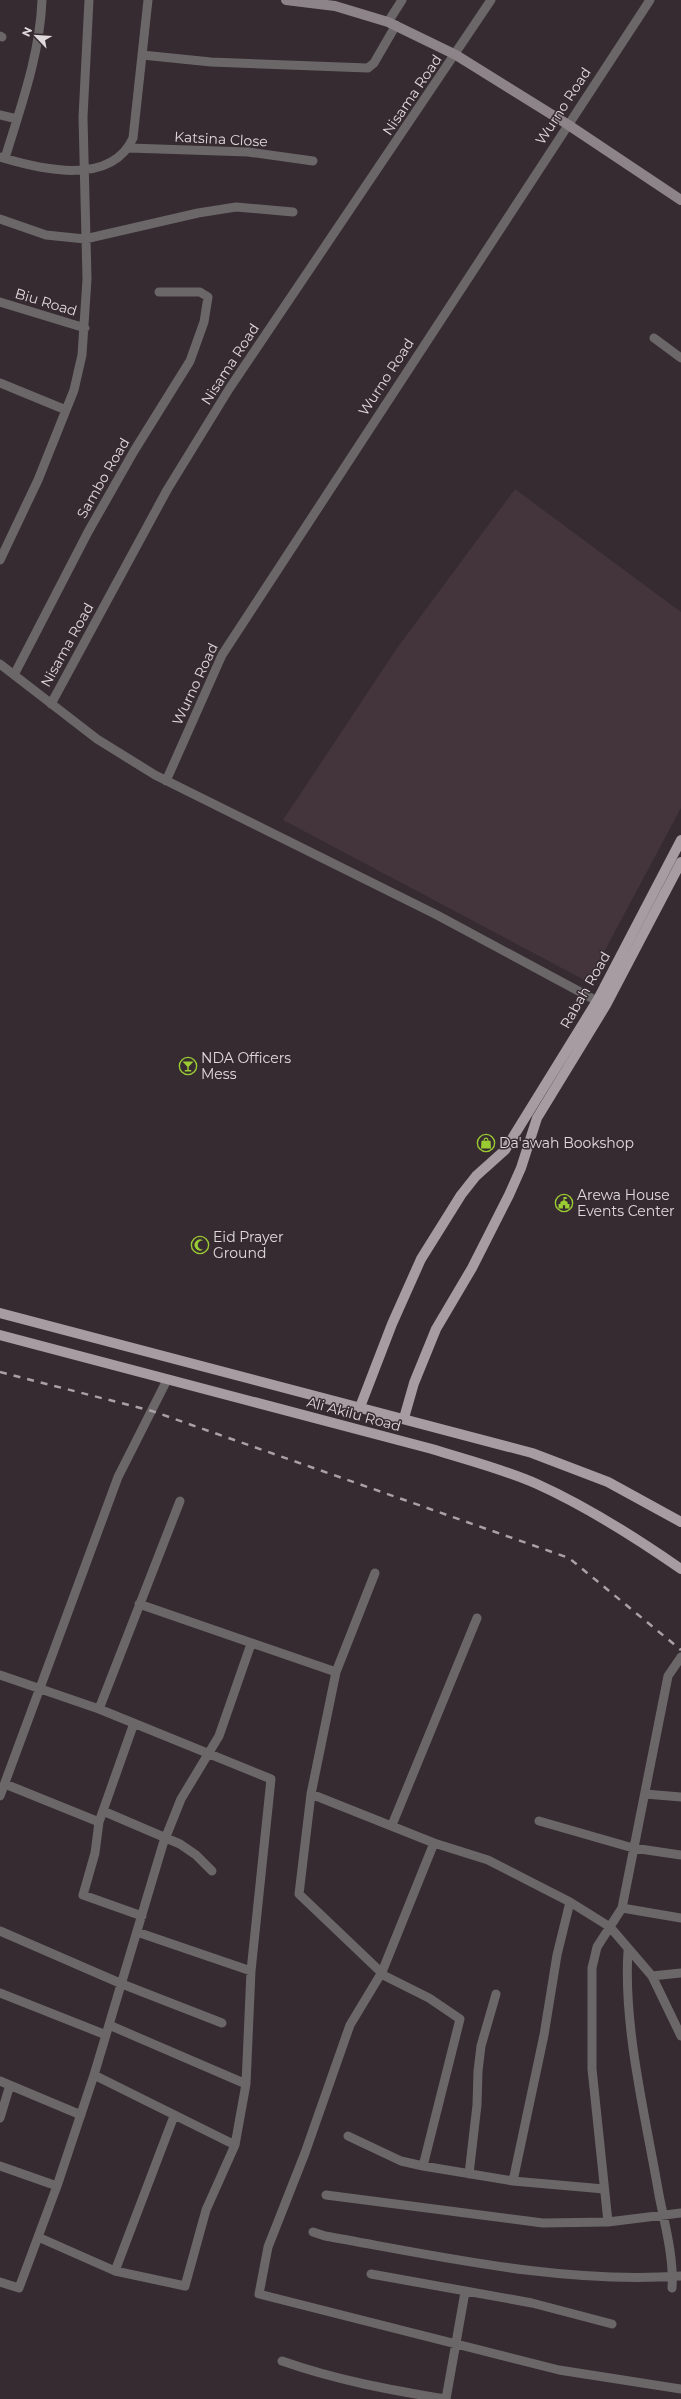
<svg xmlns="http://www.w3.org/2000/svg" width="681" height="2399" font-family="Montserrat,sans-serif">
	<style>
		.built { fill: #44343c }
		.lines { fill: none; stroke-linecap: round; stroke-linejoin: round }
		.street { stroke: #6b6668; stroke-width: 9 }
		.secondary { stroke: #8c8488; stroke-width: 10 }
		.primary { stroke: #a69ca1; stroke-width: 10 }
		.rail { stroke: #a9a1a5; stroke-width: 2.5; stroke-dasharray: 7 7; stroke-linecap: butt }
		.labels { text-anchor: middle; stroke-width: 3; stroke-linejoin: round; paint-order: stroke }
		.street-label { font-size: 14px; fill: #e0d9dc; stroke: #352b30 }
		.poi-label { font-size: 14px; fill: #e0d9dc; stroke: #352b30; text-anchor: start }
	</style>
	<rect width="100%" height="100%" fill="#352b30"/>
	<!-- built -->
	<path class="built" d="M515 489 681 612V808L588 982 283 820 397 648Z"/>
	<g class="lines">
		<!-- street -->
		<path class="street" d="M388 22 402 0
			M0 36 2 37
			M142 55 211 62 368 68 374 63 396 25
			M0 115 17 119
			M129 148 248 152 313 161
			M0 157C40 169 111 187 133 138L148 0
			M5 158C21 106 40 54 42 0
			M0 219 46 235 85 239 198 213 236 207 293 212
			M0 302 85 328
			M654 338 681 358
			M0 383 66 410
			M0 560 38 480 74 390 82 355 87 279 83 117 89 0
			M0 664 97 739 155 775 437 915 597 1001
			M14 675 88 532 134 451 190 361 204 322 208 297 200 292H159
			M51 704 167 490 229 389 491 0
			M166 781 222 655 650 0
			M375 1573 336 1672 311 1794 299 1894 385 1976 429 1998 460 2019 423 2166
			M139 1604 336 1672
			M0 1675 99 1709 271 1779 251 1971 246 2084 235 2145 206 2210 185 2286 115 2271 38 2237
			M99 1709 180 1501
			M134 1723 99 1822 95 1853 83 1895 142 1916
			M5 1784 99 1822
			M311 1794 434 1843 488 1860 570 1902 610 1927 652 1976 681 2036
			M645 1794 681 1797
			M0 1796 118 1477 167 1380
			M103 1811 180 1844 196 1855 212 1871
			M539 1821 633 1848 681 1855
			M392 1825 477 1618
			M434 1843 382 1972 350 2025 305 2153 268 2247 259 2294 559 2370 681 2389
			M622 1908 681 1918
			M0 1931 122 1984 222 2023
			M137 1932 251 1971
			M628 1951C623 2027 646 2119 659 2195 665 2225 674 2258 672 2288
			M652 1976 681 1973
			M0 1993 106 2035
			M109 2025 246 2084
			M94 2075 235 2145
			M0 2081 81 2115
			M0 2118 10 2085
			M348 2136 401 2161 423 2166 513 2181 604 2189
			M0 2166 57 2186
			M469 2174 477 2105 478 2071 481 2046 496 1994
			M513 2181 544 2035 557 1955 570 1902
			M326 2195 543 2223 608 2222 681 2213
			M608 2222 592 2069V1968L597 1947 622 1908 668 1676 681 1657
			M313 2232 325 2236C443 2257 561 2284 681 2276
			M115 2271 174 2116
			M371 2274 532 2303 612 2324
			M0 2282 19 2288 57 2186 94 2075 163 1844 181 1799 219 1736 251 1644
			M282 2361C336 2380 390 2390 445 2399
			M446 2399 465 2292"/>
		<!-- secondary -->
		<path class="secondary" d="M286 0 335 6 388 22 456 55 567 124 681 200"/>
		<!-- primary -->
		<path class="primary" d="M0 1313 532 1453 608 1482 681 1522
			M0 1335 432 1449C467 1460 503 1469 537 1484 588 1507 635 1537 681 1569
			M360 1407 392 1324 421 1259 461 1195 476 1176 505 1150 597 1001 681 840
			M404 1418 414 1383 436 1329 472 1268 509 1195 521 1168 537 1118 606 1005 681 862"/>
		<!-- rail -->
		<path class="rail" d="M0 1372 152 1411 569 1558 681 1650"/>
	</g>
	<!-- icons -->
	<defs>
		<symbol id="bar-ring" viewBox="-11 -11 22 22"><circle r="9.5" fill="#352b30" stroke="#9bcb33" stroke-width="1.5"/><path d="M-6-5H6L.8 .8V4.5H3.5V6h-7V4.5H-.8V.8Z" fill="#9bcb33"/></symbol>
		<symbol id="shop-ring" viewBox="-11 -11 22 22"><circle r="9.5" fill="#352b30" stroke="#9bcb33" stroke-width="1.5"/><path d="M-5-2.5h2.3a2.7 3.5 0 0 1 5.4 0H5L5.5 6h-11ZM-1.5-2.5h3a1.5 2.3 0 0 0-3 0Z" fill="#9bcb33"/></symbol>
		<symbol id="civic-ring" viewBox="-11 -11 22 22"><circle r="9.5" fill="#352b30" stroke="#9bcb33" stroke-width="1.5"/><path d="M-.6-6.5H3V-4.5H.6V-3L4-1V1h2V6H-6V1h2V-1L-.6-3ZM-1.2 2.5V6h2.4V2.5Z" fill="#9bcb33"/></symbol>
		<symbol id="mosque-ring" viewBox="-11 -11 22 22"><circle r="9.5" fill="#352b30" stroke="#9bcb33" stroke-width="1.5"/><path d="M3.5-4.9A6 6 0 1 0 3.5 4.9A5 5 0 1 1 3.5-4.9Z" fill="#9bcb33"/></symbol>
	</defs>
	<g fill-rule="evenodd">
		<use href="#bar-ring" x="178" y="1056" width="20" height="20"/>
		<use href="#shop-ring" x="476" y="1133" width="20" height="20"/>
		<use href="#civic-ring" x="554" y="1193" width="20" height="20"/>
		<use href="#mosque-ring" x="190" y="1235" width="20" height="20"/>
	</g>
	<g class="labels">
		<!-- street labels -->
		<g class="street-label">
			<text transform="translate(412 95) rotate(-56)" y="5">Nisama Road</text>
			<text transform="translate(563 106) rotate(-57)" y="5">Wurno Road</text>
			<text transform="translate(221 139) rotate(3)" y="5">Katsina Close</text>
			<text transform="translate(46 302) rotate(17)" y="5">Biu Road</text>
			<text transform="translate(230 364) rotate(-57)" y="5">Nisama Road</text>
			<text transform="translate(386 377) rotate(-57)" y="5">Wurno Road</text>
			<text transform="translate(103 478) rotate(-60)" y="5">Sambo Road</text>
			<text transform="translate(67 645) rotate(-61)" y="5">Nisama Road</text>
			<text transform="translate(195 684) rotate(-65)" y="5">Wurno Road</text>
			<text transform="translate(585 990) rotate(-60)" y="5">Rabah Road</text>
			<text transform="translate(354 1414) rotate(15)" y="5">Ali Akilu Road</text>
		</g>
		<!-- poi labels -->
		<g class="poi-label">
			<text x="201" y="1063">NDA Officers<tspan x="201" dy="16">Mess</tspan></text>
			<text x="499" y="1148">Da'awah Bookshop</text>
			<text x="577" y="1200">Arewa House<tspan x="577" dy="16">Events Center</tspan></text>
			<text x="213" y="1242">Eid Prayer<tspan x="213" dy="16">Ground</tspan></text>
		</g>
	</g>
	<!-- north arrow -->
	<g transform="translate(36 36) rotate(295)" stroke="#352b30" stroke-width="3" paint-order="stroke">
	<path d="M0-3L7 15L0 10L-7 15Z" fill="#e0d9dc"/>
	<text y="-6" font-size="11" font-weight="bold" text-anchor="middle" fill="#e0d9dc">N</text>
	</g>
</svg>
